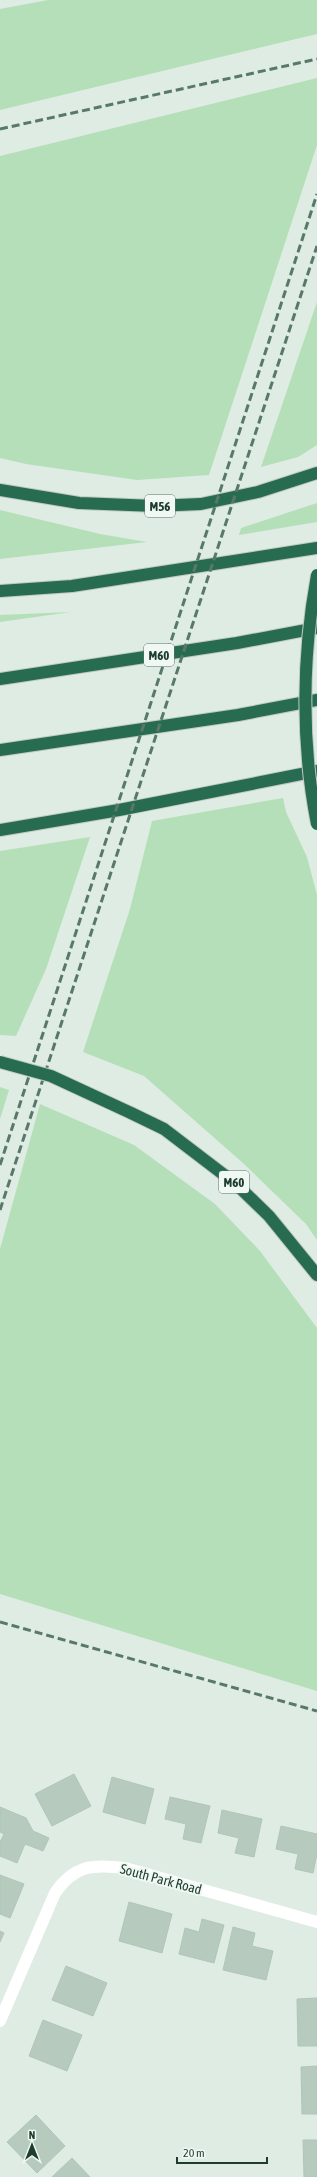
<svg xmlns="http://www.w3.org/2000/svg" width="317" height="2177" font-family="'Asap Condensed',sans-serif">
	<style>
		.green { fill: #b5dfb8 }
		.building { fill: #b7cabe; stroke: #b0c6b9 }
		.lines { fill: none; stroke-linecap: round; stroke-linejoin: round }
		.motorway-casing { stroke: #c0c9c4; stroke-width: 14 }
		.minor { stroke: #fff; stroke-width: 12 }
		.motorway { stroke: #276c50; stroke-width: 12 }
		.rail { stroke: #587969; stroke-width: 3; stroke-dasharray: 8 4; stroke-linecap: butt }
		.motorway-bridge-casing { stroke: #c0c9c4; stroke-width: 14; stroke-linecap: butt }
		.motorway-bridge { stroke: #276c50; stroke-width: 12 }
		.labels { text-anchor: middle; stroke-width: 4; stroke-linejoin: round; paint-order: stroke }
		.shield { fill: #eff8f2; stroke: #5d7569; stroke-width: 1 }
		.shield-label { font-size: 13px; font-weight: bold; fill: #1e3d2e }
		.street-label { font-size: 14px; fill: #1e3d2e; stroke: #eff8f2 }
	</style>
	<rect width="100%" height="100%" fill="#deece3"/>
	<!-- green -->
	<path class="green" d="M48 0H317V34L0 110V9Z
		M317 78V145L209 475 137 480 26 464 0 458V156Z
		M317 302V445L298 457 261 467Z
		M317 503V522L239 535 241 528Z
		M0 510 100 534 147 542 0 559Z
		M71 612 0 622V615Z
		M283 798 286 812 307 857 317 895V1240L306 1224 244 1164 144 1076 83 1052 130 909 152 821Z
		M90 837 46 969 16 1036 0 1035V851Z
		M0 1087 9 1090 0 1119Z
		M40 1104 134 1145 215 1204 260 1251 317 1328V1691L0 1594V1249Z"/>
	<!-- building -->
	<path class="building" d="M74 1774 91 1806 52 1826 35 1794Z
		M112 1777 154 1789 145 1824 103 1812Z
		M170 1797 210 1806 201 1843 183 1839 186 1824 165 1819Z
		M0 1807 26 1818 33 1831 49 1838 43 1851 25 1844 17 1863 0 1856V1842L4 1834 0 1832Z
		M222 1810 262 1819 254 1857 235 1853 239 1838 218 1833Z
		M281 1826 317 1834V1854L313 1873 295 1869 298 1854 276 1849Z
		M0 1875 24 1884 10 1918 0 1914Z
		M129 1902 172 1914 162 1953 119 1941Z
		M202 1919 224 1925 214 1963 179 1954 185 1928 199 1932Z
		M233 1927 255 1933 252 1946 273 1951 266 1980 223 1970Z
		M0 1931 4 1933 0 1942Z
		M66 1966 107 1983 93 2016 52 2000Z
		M317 1998V2046H298L297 1999Z
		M43 2020 82 2035 67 2071 29 2056Z
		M317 2066V2114H302L301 2067Z
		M36 2115 65 2146 37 2173 7 2142Z
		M303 2140H317V2177H304Z
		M72 2158 90 2177H52Z"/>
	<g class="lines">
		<defs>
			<path id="motorway" d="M0 490 79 503 155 506 201 504 258 492 317 473
				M0 591 72 586 317 548
				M0 679 237 643 317 628
				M0 750 238 715 317 700
				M0 830 119 810 317 771
				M131 1113 164 1129 236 1184 269 1216 317 1275"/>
		</defs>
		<!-- motorway casing -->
		<use href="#motorway" class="motorway-casing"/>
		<!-- minor -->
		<path class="minor" d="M0 2021 55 1893C74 1865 93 1864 125 1868L317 1922"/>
		<!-- motorway -->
		<use href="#motorway" class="motorway"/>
		<!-- rail -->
		<path class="rail" d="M0 129 317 59
			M0 1165 317 194
			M0 1210 317 246
			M0 1622 317 1711"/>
		<defs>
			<path id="motorway-bridge" d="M317 575C302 656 301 743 317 824
				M0 1062 51 1076 131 1113"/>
		</defs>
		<!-- motorway-bridge casing -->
		<use href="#motorway-bridge" class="motorway-bridge-casing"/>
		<!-- motorway-bridge -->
		<use href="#motorway-bridge" class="motorway-bridge"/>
	</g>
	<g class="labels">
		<!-- shield labels -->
		<g class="shield">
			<rect x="145" y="495" width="30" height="22" rx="3"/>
			<rect x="144" y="644" width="30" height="22" rx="3"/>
			<rect x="219" y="1171" width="30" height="22" rx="3"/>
		</g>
		<g class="shield-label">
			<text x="160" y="511">M56</text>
			<text x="159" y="660">M60</text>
			<text x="234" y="1187">M60</text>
		</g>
		<!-- street labels -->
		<g class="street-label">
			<text transform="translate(161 1879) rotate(15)" y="5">South Park Road</text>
		</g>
	</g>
	<!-- north arrow -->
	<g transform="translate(32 2145)" stroke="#eff8f2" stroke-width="3" paint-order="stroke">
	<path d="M0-3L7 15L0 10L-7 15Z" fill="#1e3d2e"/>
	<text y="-6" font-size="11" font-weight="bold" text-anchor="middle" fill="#1e3d2e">N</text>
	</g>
	<!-- scale -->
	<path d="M177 2157v6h90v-6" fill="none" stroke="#1e3d2e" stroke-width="2"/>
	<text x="183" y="2157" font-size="12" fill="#1e3d2e" stroke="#eff8f2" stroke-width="3" paint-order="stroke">20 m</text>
</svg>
